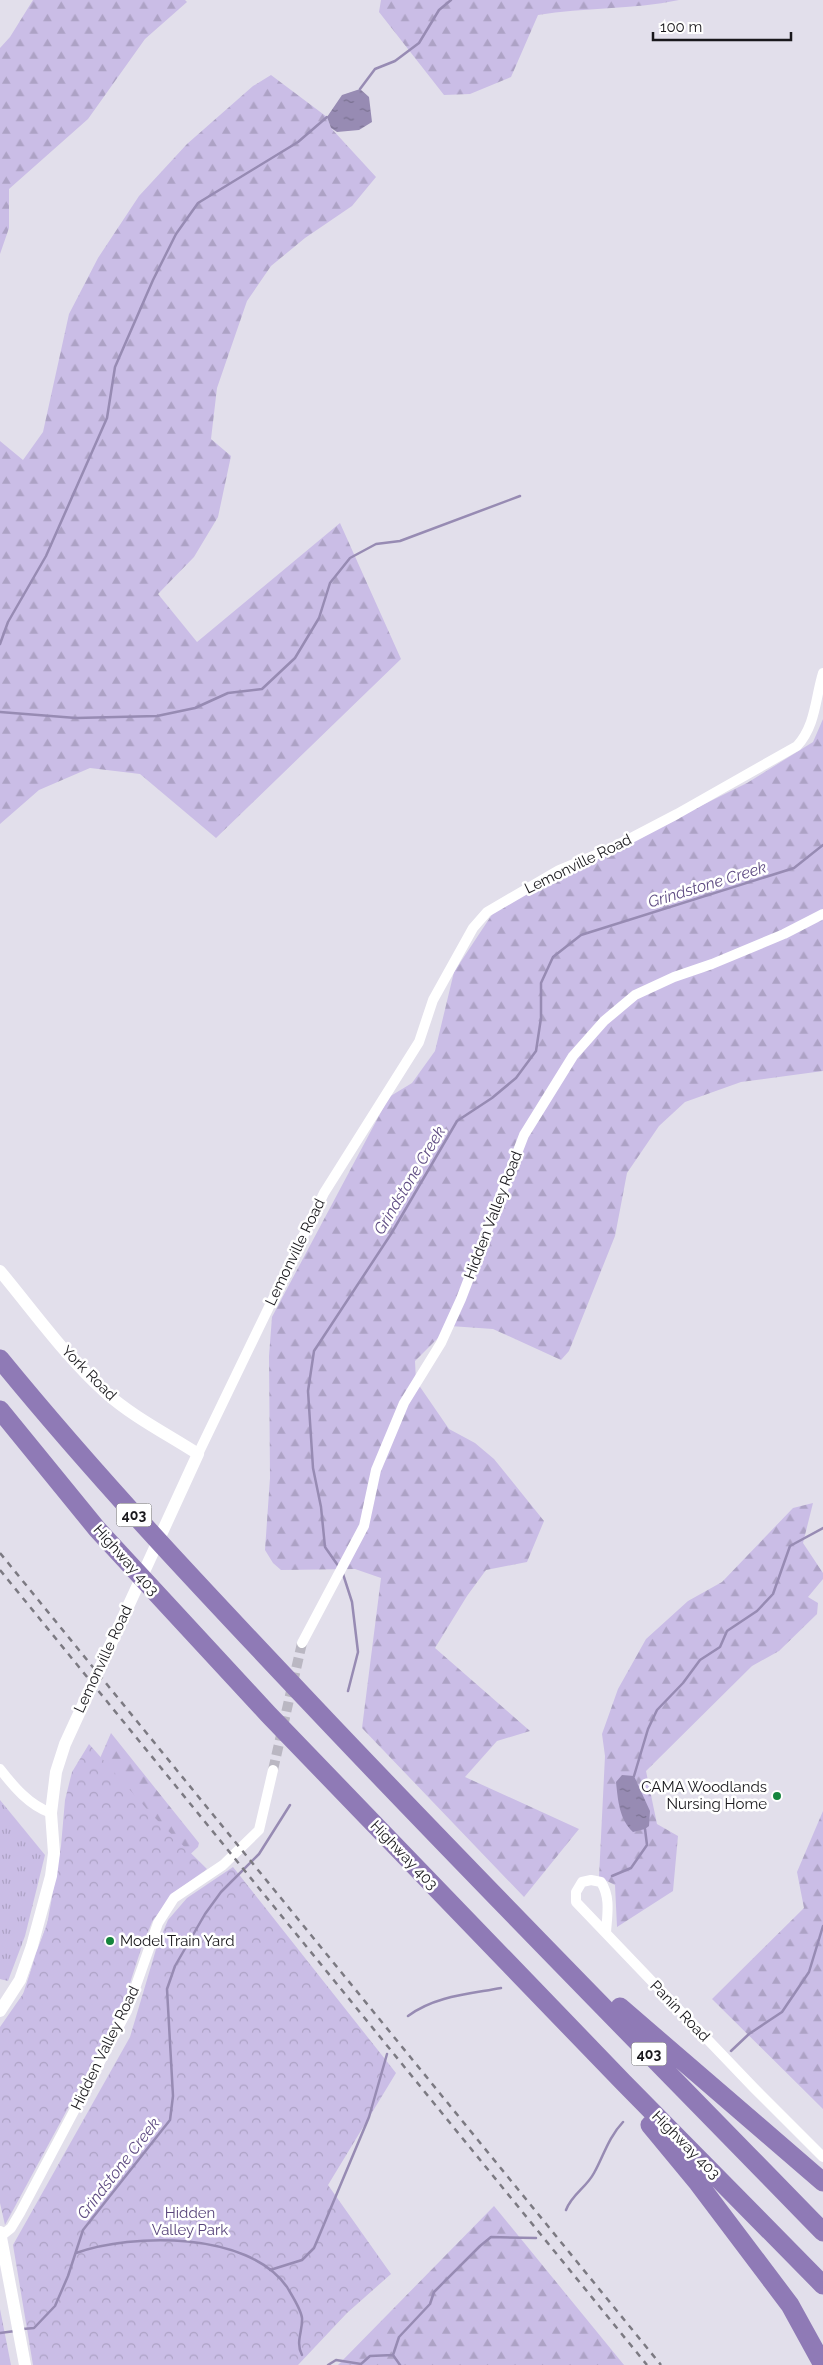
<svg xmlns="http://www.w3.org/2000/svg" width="823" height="2365" font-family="Raleway,sans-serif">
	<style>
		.grass { fill: url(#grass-tufts) }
		.forest { fill: url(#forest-firs) }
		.park { fill: url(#park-crowns) }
		.water { fill: url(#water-ripples) }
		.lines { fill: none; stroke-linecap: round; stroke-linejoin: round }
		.stream { stroke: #978bb3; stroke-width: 2.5 }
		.minor-tunnel { stroke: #bab7c2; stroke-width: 10; stroke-dasharray: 10 5; stroke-linecap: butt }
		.minor { stroke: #fff; stroke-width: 10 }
		.tertiary { stroke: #fff; stroke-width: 12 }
		.motorway { stroke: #8f7ab6; stroke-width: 19 }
		.rail { stroke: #7c7a82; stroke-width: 2.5; stroke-dasharray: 6 6; stroke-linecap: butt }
		.poi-dot { fill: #15853d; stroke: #fff; stroke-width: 2 }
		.labels { text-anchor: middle; stroke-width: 5; stroke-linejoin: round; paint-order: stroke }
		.shield { fill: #fff; stroke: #5e5d60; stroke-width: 1 }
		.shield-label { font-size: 14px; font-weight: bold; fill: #19181c }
		.street-label { font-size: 15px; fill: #19181c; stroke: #fff }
		.poi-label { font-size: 15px; fill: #19181c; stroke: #fff; text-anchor: end }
		.park-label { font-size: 15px; fill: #58457b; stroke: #fff }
		.water-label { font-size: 16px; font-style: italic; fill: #5f4c83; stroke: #fff }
	</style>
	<defs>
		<pattern id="grass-tufts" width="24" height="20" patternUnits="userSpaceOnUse" patternTransform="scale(1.25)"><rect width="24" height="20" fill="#cabde6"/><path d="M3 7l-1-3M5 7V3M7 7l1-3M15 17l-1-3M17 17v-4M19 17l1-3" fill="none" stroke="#ada2c5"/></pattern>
		<pattern id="forest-firs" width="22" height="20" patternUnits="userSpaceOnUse" patternTransform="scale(1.25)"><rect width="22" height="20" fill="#cabde6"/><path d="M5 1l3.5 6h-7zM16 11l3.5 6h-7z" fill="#ada2c5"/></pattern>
		<pattern id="park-crowns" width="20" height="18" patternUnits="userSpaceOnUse" patternTransform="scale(1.25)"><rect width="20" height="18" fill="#cabde6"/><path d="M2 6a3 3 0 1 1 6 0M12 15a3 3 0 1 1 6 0" fill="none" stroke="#ada2c5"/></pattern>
		<pattern id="water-ripples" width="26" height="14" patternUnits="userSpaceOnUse" patternTransform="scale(1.25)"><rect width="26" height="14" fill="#978bb3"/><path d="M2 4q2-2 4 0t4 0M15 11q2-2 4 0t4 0" fill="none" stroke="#7a7191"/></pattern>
	</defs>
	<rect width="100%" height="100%" fill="#e2dfeb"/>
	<!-- grass -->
	<path class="grass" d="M0 1800 45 1855 25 1936 8 1981 0 1979Z"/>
	<!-- forest -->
	<path class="forest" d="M33 0H185L187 2 145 39 88 119 9 189V228L0 254V48L10 37Z
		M381 0H679C632 10 584 7 538 15L511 77 470 94 444 95 379 12Z
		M271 75 327 117 331 128 376 177 352 206 305 238 271 266 247 301 217 388 211 439 231 456 218 517 194 557 158 594 197 642 340 523 401 659 216 838 140 774 90 768 39 790 0 824V441L23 460 43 432 69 314 98 258 139 196 187 144 253 86Z
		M823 719V1071L741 1082 685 1102 659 1126 627 1173 615 1236 569 1351 561 1360 493 1329 450 1326 415 1361 416 1381 449 1429 475 1443 494 1459 544 1521 527 1562 486 1570 467 1596 435 1648 530 1731 497 1741 465 1777 579 1829 524 1897 362 1728 381 1578 355 1569 281 1570 273 1563 265 1550 270 1478 269 1356 272 1317 389 1097 412 1083 435 1051 454 972 495 910 534 883 632 840 747 783 813 742Z
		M813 1503 803 1543 823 1573V1579L808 1597 818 1603 817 1614 779 1651 752 1666 646 1771 657 1824 678 1836 673 1891 617 1927 615 1885 599 1877 605 1756 602 1734 618 1689 646 1639 688 1601 722 1582 793 1508Z
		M111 1733 199 1843 198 1847 0 2033 22 1997 78 1832 91 1779Z
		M823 1811V2109L712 1999 804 1908 797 1872Z
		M494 2206 624 2365H338Z"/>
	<!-- park -->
	<path class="park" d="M89 1744 154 1817 207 1869 172 1894 152 1922 141 1949 122 2008 5 2225 0 2203V2027L25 1991 36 1953 47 1925 61 1846 65 1800 72 1772Z
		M233 1867 396 2073 328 2185 391 2274 347 2313 298 2365H33L13 2245 130 2037 157 1946 168 1920 187 1898Z
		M0 2309 11 2365H0Z"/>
	<!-- water -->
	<path class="water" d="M360 89 369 97 372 122 359 130 337 132 331 128 327 117 342 95Z
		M622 1775 634 1776 650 1811 649 1826 645 1829 633 1832C619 1819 618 1800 616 1782Z"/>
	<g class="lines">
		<!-- stream -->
		<path class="stream" d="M360 89 375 69 395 61 419 43 439 10 451 0
			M0 644 8 622 46 556 107 418 115 367 153 280 176 234 198 203 298 142 327 117
			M0 712 76 718 157 716 195 708 228 693 262 689 295 658 319 618 330 583 350 558 376 544 400 541 520 496
			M339 1567 325 1547 321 1507 313 1468 308 1391 314 1351 391 1234 457 1121 492 1098 516 1078 536 1051 541 1018V983L553 957 581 935 794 868 823 845
			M343 1574 352 1602 358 1652 348 1691
			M634 1776 648 1729 657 1710 683 1683 700 1660 720 1647 727 1631 757 1611 773 1594 790 1546 823 1528
			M612 1876 631 1868 647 1845 645 1829
			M408 2016C435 1996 469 1994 501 1988
			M731 2051 749 2034 782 2012 809 1972 823 1926
			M566 2210C572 2194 586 2188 594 2173 604 2155 608 2138 623 2122
			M76 2253C132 2233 248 2231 287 2287 291 2294 301 2309 302 2318 303 2331 295 2342 302 2355
			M270 2270 302 2260 314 2248 369 2117 387 2054
			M23 2329 34 2328 55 2306 68 2276 83 2230 170 2120 173 2096 167 1989 175 1966 205 1914 221 1892 259 1854 290 1805
			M0 2333 15 2331
			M393 2355 399 2337 430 2304 434 2292 480 2246 491 2237 536 2238
			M393 2355 400 2365
			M328 2365 336 2360 361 2364 370 2356 393 2355"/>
		<!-- minor-tunnel -->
		<path class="minor-tunnel" d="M273 1770 302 1643"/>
		<!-- minor -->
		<path class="minor" d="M198 1454 324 1193 419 1042 433 1000 473 928 487 912 559 870 612 848 677 814 797 746C816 725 815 699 823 673
			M302 1643 364 1526 376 1470 404 1403 441 1343 461 1299 524 1135 573 1056 604 1021 635 995 674 977 712 964 784 934 823 914
			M0 1769C14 1787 29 1805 51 1813
			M606 1933C607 1915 611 1898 601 1882L591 1880 582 1882 576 1892V1902L754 2088 823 2157
			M1 2236 11 2228 20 2213 127 2011 158 1923 174 1898 223 1865 259 1830 273 1770"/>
		<!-- tertiary -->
		<path class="tertiary" d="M0 1271C34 1312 66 1357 105 1392 133 1417 167 1434 198 1454L65 1744 56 1772 51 1813 54 1853 51 1876 32 1946 20 1980 0 2011
			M0 2232 25 2365"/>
		<!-- motorway -->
		<path class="motorway" d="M0 1359C98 1479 204 1591 311 1704 479 1882 652 2056 823 2232
			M0 1410 97 1529 268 1714 623 2082 823 2285
			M620 2007 823 2182
			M650 2125 698 2183 790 2305 823 2365"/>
		<!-- rail -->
		<path class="rail" d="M0 1553 661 2365
			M0 1570 647 2365"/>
	</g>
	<!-- markers -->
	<g class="poi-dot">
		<circle cx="777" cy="1796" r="5"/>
		<circle cx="110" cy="1941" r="5"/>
	</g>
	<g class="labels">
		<!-- shield labels -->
		<g class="shield">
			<rect x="116.5" y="1503.5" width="35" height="23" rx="4"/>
			<rect x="631.5" y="2042.5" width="35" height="23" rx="4"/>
		</g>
		<g class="shield-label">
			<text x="134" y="1520">403</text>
			<text x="649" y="2059">403</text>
		</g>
		<!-- street labels -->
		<g class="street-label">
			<text transform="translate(578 864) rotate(-26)" y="5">Lemonville Road</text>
			<text transform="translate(493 1215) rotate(-69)" y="5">Hidden Valley Road</text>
			<text transform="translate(295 1252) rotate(-64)" y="5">Lemonville Road</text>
			<text transform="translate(89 1373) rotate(45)" y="5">York Road</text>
			<text transform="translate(126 1560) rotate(48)" y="5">Highway 403</text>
			<text transform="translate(103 1659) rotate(-65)" y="5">Lemonville Road</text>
			<text transform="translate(404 1855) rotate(46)" y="5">Highway 403</text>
			<text transform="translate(680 2011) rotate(46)" y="5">Panin Road</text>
			<text transform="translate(105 2048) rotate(-64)" y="5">Hidden Valley Road</text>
			<text transform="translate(686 2145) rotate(45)" y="5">Highway 403</text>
		</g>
		<!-- poi labels -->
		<g class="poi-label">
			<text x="767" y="1792">CAMA Woodlands<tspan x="767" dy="17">Nursing Home</tspan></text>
			<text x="120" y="1946" text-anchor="start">Model Train Yard</text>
		</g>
		<!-- park labels -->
		<g class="park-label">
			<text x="190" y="2218">Hidden<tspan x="190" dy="17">Valley Park</tspan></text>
		</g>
		<!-- water labels -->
		<g class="water-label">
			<text transform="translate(707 884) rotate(-17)" y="6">Grindstone Creek</text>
			<text transform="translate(409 1180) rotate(-59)" y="6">Grindstone Creek</text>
			<text transform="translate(118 2168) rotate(-52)" y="6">Grindstone Creek</text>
		</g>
	</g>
	<!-- scale -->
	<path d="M653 32v8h138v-8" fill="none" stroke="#19181c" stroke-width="2.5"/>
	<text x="660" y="32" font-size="15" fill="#19181c" stroke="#ffffff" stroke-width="4" paint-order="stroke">100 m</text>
</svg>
